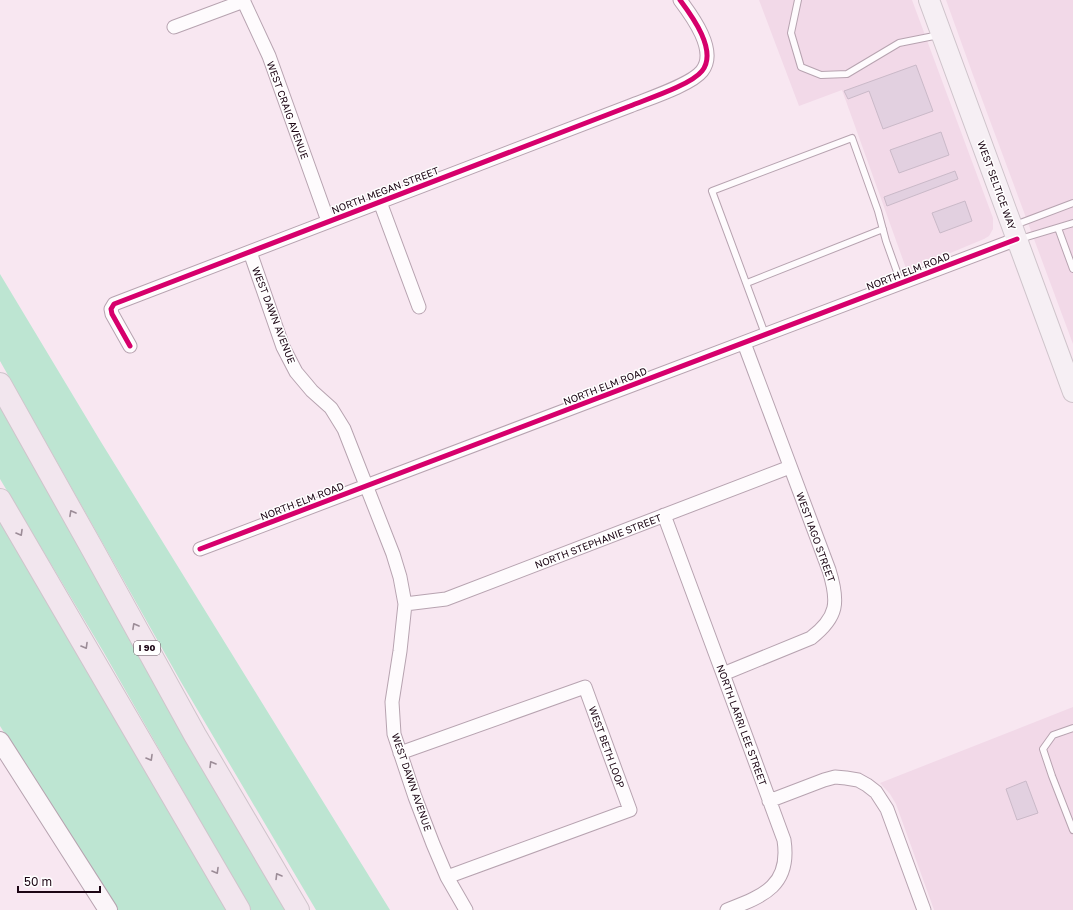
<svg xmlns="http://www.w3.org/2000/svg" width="1073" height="910" font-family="'Golos Text',sans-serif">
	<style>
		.built { fill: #f2d9e8 }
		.green { fill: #bde5d2 }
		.building { fill: #e2d0e0; stroke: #cab9c8 }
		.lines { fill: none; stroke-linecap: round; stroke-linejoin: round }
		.lane-casing { stroke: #b7a3b0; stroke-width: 8 }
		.street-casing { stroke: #b7a3b0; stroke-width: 15 }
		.secondary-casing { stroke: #b7a3b0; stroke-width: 20 }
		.primary-casing { stroke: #cfc4cb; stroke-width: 22 }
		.highway-casing { stroke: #cfc4cb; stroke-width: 24 }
		.lane { stroke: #fefbfd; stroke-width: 6 }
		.street { stroke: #fefbfd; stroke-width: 13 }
		.secondary { stroke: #fbf5f9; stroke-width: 18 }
		.primary { stroke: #f6eff4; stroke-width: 20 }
		.highway { stroke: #f2e6ee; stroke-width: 22 }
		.cycleway-casing { stroke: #fff; stroke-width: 8 }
		.cycleway { stroke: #d6006c; stroke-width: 5 }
		.oneway { stroke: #9c8c97 }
		.labels { text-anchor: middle; stroke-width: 3; stroke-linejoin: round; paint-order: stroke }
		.shield { fill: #fff; stroke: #60505a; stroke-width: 1 }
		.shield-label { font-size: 9px; font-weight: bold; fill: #1c0514 }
		.street-label { font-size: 10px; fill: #1c0514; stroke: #fff }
	</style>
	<rect width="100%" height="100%" fill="#f8e7f1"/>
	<!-- built -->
	<path class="built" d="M759 0H912L993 218V229L989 236 984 239 907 271 842 90 799 106Z
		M946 0H1073V344L973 75Z
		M1073 707V910H934L896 804 890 794 880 783Z"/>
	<!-- green -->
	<path class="green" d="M0 274 101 442 390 910H316L181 682 0 361Z
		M0 405 292 910H251L103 651 0 479Z
		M0 521 227 910H116L0 726Z"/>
	<!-- building -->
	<path class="building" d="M916 65 933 111 883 129 869 91 848 99 844 91Z
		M941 132 949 155 899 173 890 150Z
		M955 171 958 179 887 206 884 197Z
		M965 201 972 221 940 233 932 213Z
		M1026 781 1038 813 1017 820 1006 789Z"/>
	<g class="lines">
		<defs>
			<path id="lane" d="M798 0 791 33 801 67 821 75 847 74 899 43 939 35
				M1015 225 1073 203
				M1058 228 1073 269
				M1020 239 1073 223
				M747 283 883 229
				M765 334 712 191 852 138 878 211 886 241 901 283
				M1073 728 1053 735 1043 749 1052 776 1073 830"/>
			<path id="street" d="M243 0 269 56 328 221
				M174 27 244 1
				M380 202 419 307
				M250 252 283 347 296 372 312 391 331 408 344 429 393 554 400 577 405 604 400 651 392 702 394 734 415 797 433 844 447 877 466 910
				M130 346 112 314 111 309 114 304 630 106C647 99 691 85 702 71 718 51 692 16 680 0
				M664 515 723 674 784 840C791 886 763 896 727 910
				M200 549 1017 239
				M405 604 446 599 790 467
				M723 674 811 638C838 617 839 602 829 570L744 343
				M400 753 585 687 630 810 447 877
				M769 801 824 780 835 777 846 778 858 780 867 785 876 792 887 809 924 910"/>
			<path id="secondary" d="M0 741 108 910"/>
			<path id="primary" d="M929 0 1073 392"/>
			<path id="highway" d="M0 384 93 550 195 735 298 910
				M0 500 239 910"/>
		</defs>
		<!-- lane casing -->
		<use href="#lane" class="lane-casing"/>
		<!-- street casing -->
		<use href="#street" class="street-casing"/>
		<!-- secondary casing -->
		<use href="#secondary" class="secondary-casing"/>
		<!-- primary casing -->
		<use href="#primary" class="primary-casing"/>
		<!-- highway casing -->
		<use href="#highway" class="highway-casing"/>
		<!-- lane -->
		<use href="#lane" class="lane"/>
		<!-- street -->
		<use href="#street" class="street"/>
		<!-- secondary -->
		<use href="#secondary" class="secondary"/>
		<!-- primary -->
		<use href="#primary" class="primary"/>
		<!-- highway -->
		<use href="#highway" class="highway"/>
		<defs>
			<path id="cycleway" d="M130 346 112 314 111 309 114 304 630 106C647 99 691 85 702 71 718 51 692 16 680 0
				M200 549 1017 239"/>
		</defs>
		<!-- cycleway casing -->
		<use href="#cycleway" class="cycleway-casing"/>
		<!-- cycleway -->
		<use href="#cycleway" class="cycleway"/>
	</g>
	<!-- one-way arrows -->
	<defs><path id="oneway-chevron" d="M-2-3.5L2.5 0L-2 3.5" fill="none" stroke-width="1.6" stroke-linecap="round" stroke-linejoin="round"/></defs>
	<g class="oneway">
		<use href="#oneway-chevron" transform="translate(72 513) rotate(-119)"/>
		<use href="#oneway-chevron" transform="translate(20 533) rotate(60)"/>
		<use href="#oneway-chevron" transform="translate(135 626) rotate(-119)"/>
		<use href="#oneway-chevron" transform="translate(85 646) rotate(60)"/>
		<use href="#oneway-chevron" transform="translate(150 758) rotate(60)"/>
		<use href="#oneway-chevron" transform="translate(212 764) rotate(-121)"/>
		<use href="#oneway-chevron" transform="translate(216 871) rotate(60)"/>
		<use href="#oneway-chevron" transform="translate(278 876) rotate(-121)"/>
	</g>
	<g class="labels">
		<!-- shield labels -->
		<rect class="shield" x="134" y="641" width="26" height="14" rx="3"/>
		<g class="shield-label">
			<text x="147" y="651">I 90</text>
		</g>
		<!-- street labels -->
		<g class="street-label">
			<text transform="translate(288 110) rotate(70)" y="4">WEST CRAIG AVENUE</text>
			<text transform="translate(997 185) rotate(70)" y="4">WEST SELTICE WAY</text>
			<text transform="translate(385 190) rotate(-21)" y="4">NORTH MEGAN STREET</text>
			<text transform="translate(908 271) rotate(-21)" y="4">NORTH ELM ROAD</text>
			<text transform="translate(274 315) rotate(69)" y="4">WEST DAWN AVENUE</text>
			<text transform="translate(605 386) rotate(-21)" y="4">NORTH ELM ROAD</text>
			<text transform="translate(302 501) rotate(-21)" y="4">NORTH ELM ROAD</text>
			<text transform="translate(816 537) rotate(70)" y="4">WEST IAGO STREET</text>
			<text transform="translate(598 541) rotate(-21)" y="4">NORTH STEPHANIE STREET</text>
			<text transform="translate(742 725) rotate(70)" y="4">NORTH LARRI LEE STREET</text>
			<text transform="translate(607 747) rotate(70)" y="4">WEST BETH LOOP</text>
			<text transform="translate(412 782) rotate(71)" y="4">WEST DAWN AVENUE</text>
		</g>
	</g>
	<!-- scale -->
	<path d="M18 886v6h82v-6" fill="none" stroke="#1c0514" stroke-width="2"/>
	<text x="24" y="886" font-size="12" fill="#1c0514" stroke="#ffffff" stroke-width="3" paint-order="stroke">50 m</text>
</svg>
